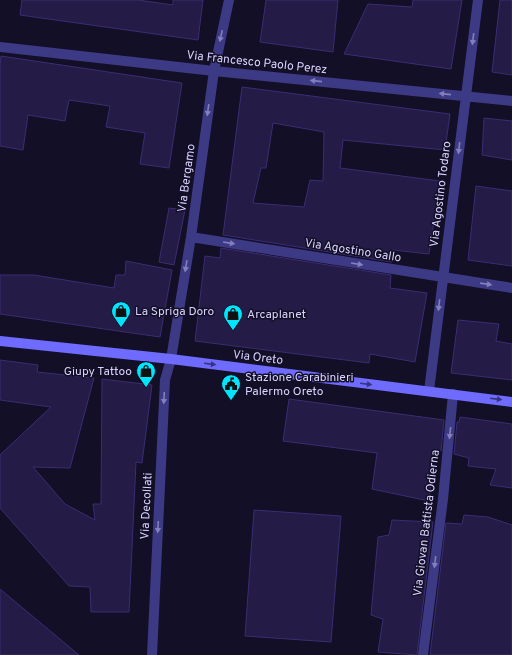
<svg xmlns="http://www.w3.org/2000/svg" width="512" height="655" font-family="Overpass,sans-serif">
	<style>
		.building { fill: #241b47; stroke: #3b2d73; fill-rule: evenodd }
		.lines { fill: none; stroke-linecap: round; stroke-linejoin: round }
		.street { stroke: #3d3a85; stroke-width: 10 }
		.secondary { stroke: #6f6bff; stroke-width: 10 }
		.oneway { fill: #837fbc }
		.oneway2 { fill: #38347d }
		.labels { text-anchor: middle; stroke-width: 3; stroke-linejoin: round; paint-order: stroke }
		.street-label { font-size: 12px; fill: #d9d4ff; stroke: #130f26 }
		.poi-label { font-size: 12px; fill: #d9d4ff; stroke: #130f26; text-anchor: start }
	</style>
	<rect width="100%" height="100%" fill="#130f26"/>
	<!-- building -->
	<path class="building" d="M22 0H138L173 5V0H203L198 40 20 15Z
		M266 0H338L333 52 260 42Z
		M413 0H462L451 69 344 54 368 4 412 7Z
		M500 0H512V75L492 72Z
		M1 56 182 83 169 168 140 164 145 133 106 127 110 106 69 100 65 121 28 115 23 150 0 146V65Z
		M242 87 450 114 445 150 343 140 340 168 440 181 429 254 393 250 392 262 223 235ZM273 123 324 132 323 181 310 180 304 207 253 203 261 168H266Z
		M484 118 512 121V160L482 155Z
		M476 186 512 191V266L468 260Z
		M169 208 185 210 174 265 159 262Z
		M221 248 391 275 390 288 427 293 415 362 370 354 369 363 195 341 205 256 220 258Z
		M126 261 172 270 160 337 0 314V275H34L114 288 116 275H125Z
		M458 320 499 324 496 341 512 344V380L451 373Z
		M0 360 38 365 37 372 94 378 70 468 33 467 65 504 95 520 93 504H101L102 379 152 385 142 463 136 462 129 612H91L90 587 69 586 0 508V455L51 407 0 400Z
		M289 399 444 420 441 451 436 450 435 461H433L429 501 372 489 377 453 283 441Z
		M460 417 512 424V488L490 485 496 469 468 466 469 458 454 454 457 422H459Z
		M254 510 341 516 331 642 245 636Z
		M464 515 488 517 512 525V655H430L446 523 462 524Z
		M392 520 433 522 417 655 378 652 383 619 371 615 378 537 389 535Z
		M0 589 79 655H0Z"/>
	<g class="lines">
		<!-- street -->
		<path class="street" d="M0 47 214 71 512 101
			M191 237 512 288
			M429 391 478 0
			M152 655 165 380 171 359 191 237 214 71 229 0
			M423 655 443 499 453 394"/>
		<!-- secondary -->
		<path class="secondary" d="M0 341 171 359 512 402"/>
	</g>
	<!-- one-way arrows -->
	<defs><path id="oneway-solid" d="M-6-.8H1V-3.2L6.5 0L1 3.2V.8H-6Z"/></defs>
	<g class="oneway">
		<use href="#oneway-solid" transform="translate(221 36) rotate(102)"/>
		<use href="#oneway-solid" transform="translate(473 39) rotate(97)"/>
		<use href="#oneway-solid" transform="translate(316 81) rotate(-174)"/>
		<use href="#oneway-solid" transform="translate(445 94) rotate(-174)"/>
		<use href="#oneway-solid" transform="translate(208 110) rotate(98)"/>
		<use href="#oneway-solid" transform="translate(459 148) rotate(97)"/>
		<use href="#oneway-solid" transform="translate(229 243) rotate(9)"/>
		<use href="#oneway-solid" transform="translate(357 264) rotate(9)"/>
		<use href="#oneway-solid" transform="translate(186 266) rotate(99)"/>
		<use href="#oneway-solid" transform="translate(486 284) rotate(8)"/>
		<use href="#oneway-solid" transform="translate(439 305) rotate(97)"/>
		<use href="#oneway-solid" transform="translate(164 398) rotate(93)"/>
		<use href="#oneway-solid" transform="translate(450 433) rotate(96)"/>
		<use href="#oneway-solid" transform="translate(158 527) rotate(93)"/>
		<use href="#oneway-solid" transform="translate(435 562) rotate(97)"/>
	</g>
	<g class="oneway2">
		<use href="#oneway-solid" transform="translate(210 364) rotate(7)"/>
		<use href="#oneway-solid" transform="translate(366 384) rotate(7)"/>
		<use href="#oneway-solid" transform="translate(496 399) rotate(7)"/>
	</g>
	<!-- icons -->
	<defs>
		<symbol id="shop-pin" viewBox="-11 -11 22 30"><path d="M0 17L-7.5 6A9.5 9.5 0 1 1 7.5 6Z" fill="#00e5ff" stroke="#130f26"/><path d="M-5-2.5h2.3a2.7 3.5 0 0 1 5.4 0H5L5.5 6h-11ZM-1.5-2.5h3a1.5 2.3 0 0 0-3 0Z" fill="#111"/></symbol>
		<symbol id="civic-pin" viewBox="-11 -11 22 30"><path d="M0 17L-7.5 6A9.5 9.5 0 1 1 7.5 6Z" fill="#00e5ff" stroke="#130f26"/><path d="M-.6-6.5H3V-4.5H.6V-3L4-1V1h2V6H-6V1h2V-1L-.6-3ZM-1.2 2.5V6h2.4V2.5Z" fill="#111"/></symbol>
	</defs>
	<g fill-rule="evenodd">
		<use href="#shop-pin" x="110" y="300" width="22" height="30"/>
		<use href="#shop-pin" x="222" y="303" width="22" height="30"/>
		<use href="#shop-pin" x="135" y="360" width="22" height="30"/>
		<use href="#civic-pin" x="220" y="373" width="22" height="30"/>
	</g>
	<g class="labels">
		<!-- street labels -->
		<g class="street-label">
			<text transform="translate(257 62) rotate(6)" y="4">Via Francesco Paolo Perez</text>
			<text transform="translate(186 178) rotate(-82)" y="4">Via Bergamo</text>
			<text transform="translate(440 194) rotate(-83)" y="4">Via Agostino Todaro</text>
			<text transform="translate(353 250) rotate(9)" y="4">Via Agostino Gallo</text>
			<text transform="translate(258 357) rotate(7)" y="4">Via Oreto</text>
			<text transform="translate(146 506) rotate(-87)" y="4">Via Decollati</text>
			<text transform="translate(426 523) rotate(-83)" y="4">Via Giovan Battista Odierna</text>
		</g>
		<!-- poi labels -->
		<g class="poi-label">
			<text x="135" y="315">La Spriga Doro</text>
			<text x="247" y="318">Arcaplanet</text>
			<text x="132" y="375" text-anchor="end">Giupy Tattoo</text>
			<text x="245" y="381">Stazione Carabinieri<tspan x="245" dy="14">Palermo Oreto</tspan></text>
		</g>
	</g>
</svg>
